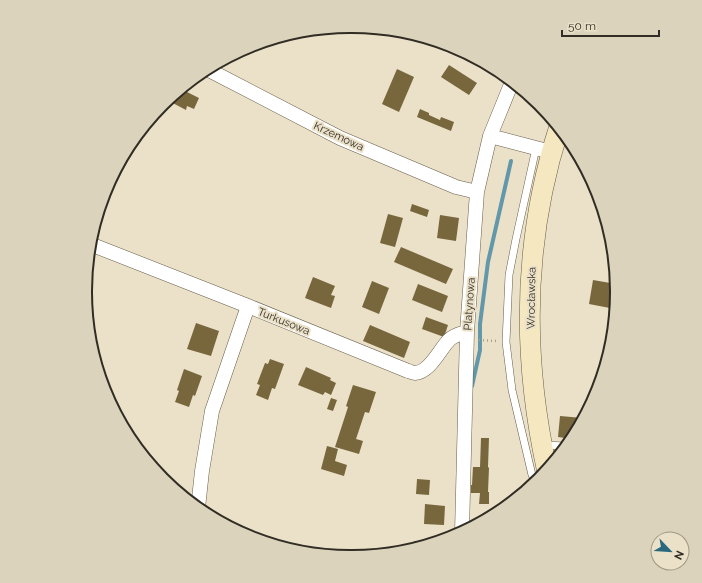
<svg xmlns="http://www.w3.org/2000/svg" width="702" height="583" font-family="Raleway,sans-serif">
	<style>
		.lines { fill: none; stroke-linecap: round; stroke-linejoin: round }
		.stream { stroke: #6398ab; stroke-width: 4 }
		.building { fill: #78673d }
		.lane-casing { stroke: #675e49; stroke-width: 8 }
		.street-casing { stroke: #675e49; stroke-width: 15 }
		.secondary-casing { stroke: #675e49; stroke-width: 21 }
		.path { stroke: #a8a08d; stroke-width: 2.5; stroke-dasharray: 1 3; stroke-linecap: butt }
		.lane { stroke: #fff; stroke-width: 7 }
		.street { stroke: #fff; stroke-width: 14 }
		.secondary { stroke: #f5e8c0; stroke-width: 20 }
		.labels { text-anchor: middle; stroke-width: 4; stroke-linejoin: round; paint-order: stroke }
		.street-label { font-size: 11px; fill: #312d24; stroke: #ebe1c9 }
		.rim { fill: none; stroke: #312d24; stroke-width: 2 }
	</style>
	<rect width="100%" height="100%" fill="#ebe1c9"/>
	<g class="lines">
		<!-- stream -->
		<path class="stream" d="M472 386 480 350V324L488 262 511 161"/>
	</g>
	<!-- building -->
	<path class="building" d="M485 64 499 71 508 80 497 74 498 72 485 66Z
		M449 65 477 83 469 95 441 77Z
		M397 69 414 77 399 112 382 104Z
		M181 89 199 98 194 109 187 106 186 110 167 100Z
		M420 109 429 113V115L440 120 441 117 454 122 451 131 417 117Z
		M412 204 429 210 427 217 410 211Z
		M388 214 403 218 395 247 380 243Z
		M440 215 459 218 456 241 437 238Z
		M401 247 453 269 446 284 394 262Z
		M313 277 335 286 331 295 335 296 331 308 305 298Z
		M593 280 616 284V292L615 309 589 304Z
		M372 281 389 288 379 314 362 307Z
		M418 284 448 296 442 312 412 300Z
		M426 317 448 325 444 337 422 329Z
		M196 323 219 331 211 356 187 349Z
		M370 325 410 342 404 358 363 341Z
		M270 359 284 364 275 389 272 388 268 400 256 395 260 385 257 384 265 363 268 364Z
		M306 367 331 378 330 380 336 383 331 395 325 392 323 395 298 385Z
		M184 369 202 376 195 396 193 395 189 407 175 402 179 391 177 390Z
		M353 385 376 392 369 413 365 412 356 439 363 441 359 454 335 447 348 407 346 406Z
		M331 398 337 400 333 411 327 409Z
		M560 416 583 418 572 439 558 437Z
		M481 438H489L488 467 489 468 488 492H489V504H479L480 493H471V485H472L473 467H480Z
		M327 446 338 449 335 461 347 465 344 476 321 469Z
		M417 479 430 480 429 495 416 494Z
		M425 504 445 506 444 525 424 524Z
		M414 541 435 542 414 549Z"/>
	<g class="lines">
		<defs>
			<path id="lane" d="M536 148 516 239 509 275 506 342 512 390 532 475 538 480
				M543 445 566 446"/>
			<path id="street" d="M207 69 340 138 456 187 477 192
				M490 136 551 152
				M90 244 248 306 408 371C411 372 413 373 415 373 430 372 440 349 449 340 454 335 460 334 467 332
				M198 508 202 471 212 411 248 306
				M462 532 467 332 477 192 490 136 512 82"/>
			<path id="secondary" d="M547 470C522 356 523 240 559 128"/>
		</defs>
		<!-- lane casing -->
		<use href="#lane" class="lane-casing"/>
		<!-- street casing -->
		<use href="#street" class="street-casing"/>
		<!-- secondary casing -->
		<use href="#secondary" class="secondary-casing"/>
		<!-- path -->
		<path class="path" d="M479 340 498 341"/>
		<!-- lane -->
		<use href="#lane" class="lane"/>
		<!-- street -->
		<use href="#street" class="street"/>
		<!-- secondary -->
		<use href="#secondary" class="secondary"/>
	</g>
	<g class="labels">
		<!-- street labels -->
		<g class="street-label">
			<text transform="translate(339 136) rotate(25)" y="4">Krzemowa</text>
			<text transform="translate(531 298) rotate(-89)" y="4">Wrocławska</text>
			<text transform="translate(469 304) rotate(-86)" y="4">Platynowa</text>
			<text transform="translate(284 321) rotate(22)" y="4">Turkusowa</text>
		</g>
	</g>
	<!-- crop -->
	<path d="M0 0H702V583H0ZM350 33H352A258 258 0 0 1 610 291V292A258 258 0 0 1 352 550H350A258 258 0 0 1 92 292V291A258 258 0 0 1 350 33Z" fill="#dcd3bc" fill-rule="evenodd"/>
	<path class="rim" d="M350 33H352A258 258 0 0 1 610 291V292A258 258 0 0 1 352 550H350A258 258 0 0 1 92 292V291A258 258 0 0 1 350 33Z"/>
	<!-- north arrow -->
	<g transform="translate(670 551) rotate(115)"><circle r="19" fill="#ebe1c9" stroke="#a19987"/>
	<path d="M0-3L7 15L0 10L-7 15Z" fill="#29687d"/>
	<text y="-6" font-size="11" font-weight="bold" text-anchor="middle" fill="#312d24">N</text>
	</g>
	<!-- scale -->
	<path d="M562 30v6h97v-6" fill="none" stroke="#312d24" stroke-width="2"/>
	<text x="568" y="30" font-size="12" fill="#312d24" stroke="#ebe1c9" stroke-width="3" paint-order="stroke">50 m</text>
</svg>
